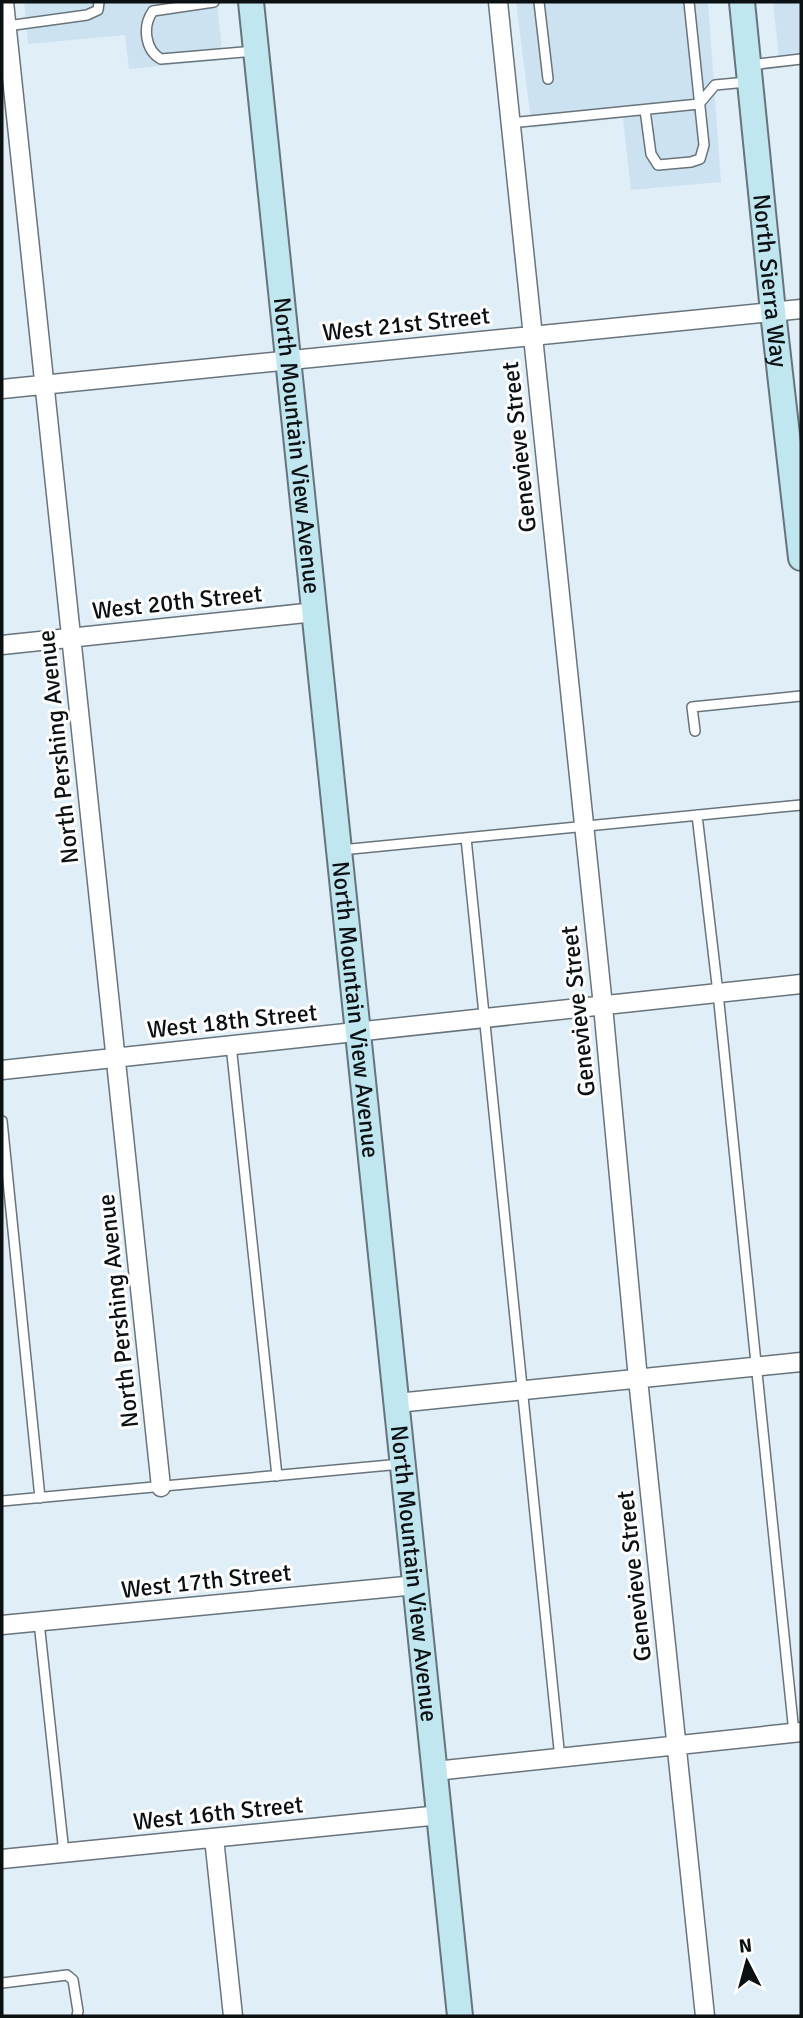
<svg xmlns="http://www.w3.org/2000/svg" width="803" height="2018" font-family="Signika,sans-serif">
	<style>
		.built { fill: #cde2f0 }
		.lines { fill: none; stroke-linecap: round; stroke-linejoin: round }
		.lane-casing { stroke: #68747c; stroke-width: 12 }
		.street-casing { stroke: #68747c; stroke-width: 21 }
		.secondary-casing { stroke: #68747c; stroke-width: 28 }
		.lane { stroke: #fff; stroke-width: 9 }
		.street { stroke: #fff; stroke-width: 18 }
		.secondary { stroke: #c0e6ef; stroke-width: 24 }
		.labels { text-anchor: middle; stroke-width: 6; stroke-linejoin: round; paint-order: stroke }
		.street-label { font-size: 24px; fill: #0b1013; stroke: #fff }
	</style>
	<rect width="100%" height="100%" fill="#e0eef7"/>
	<!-- built -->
	<path class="built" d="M24 2H217L223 60 129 69 125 35 28 44Z
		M516 2H708L721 182 631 190 623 118 532 128Z
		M773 2H801V65L780 67Z"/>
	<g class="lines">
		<defs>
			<path id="lane" d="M214 2 153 11C142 26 145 50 161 59L255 51
				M539 2 548 79
				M7 26 87 15 98 10 99 2
				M750 65 801 59
				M645 110 651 154 658 165 691 162 700 159 704 145 689 2
				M510 123 699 104 715 85 747 82
				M695 731 692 707 801 696
				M697 815 718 993 794 1733
				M466 838 560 1759
				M341 850 801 805
				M231 1045 277 1476
				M2 1121 40 1498
				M2 1501 401 1464
				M39 1622 64 1853
				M2 1983 67 1975 73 1980 78 2011 77 2016"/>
			<path id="street" d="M4 2 161 1487
				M498 2 603 1006 638 1379 705 2016
				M2 389 801 309
				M2 645 315 612
				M2 1070 801 984
				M397 1403 801 1362
				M2 1625 416 1585
				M435 1771 801 1732
				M214 1838 233 2016
				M2 1859 440 1815"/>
			<g id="secondary">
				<path id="s1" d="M251 2 460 2016"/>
				<path id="s2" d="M742 2 773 312 801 558"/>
			</g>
		</defs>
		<!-- lane casing -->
		<use href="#lane" class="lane-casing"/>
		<!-- street casing -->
		<use href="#street" class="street-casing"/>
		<!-- secondary casing -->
		<use href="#secondary" class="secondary-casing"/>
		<!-- lane -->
		<use href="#lane" class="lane"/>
		<!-- street -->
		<use href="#street" class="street"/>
		<!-- secondary -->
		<use href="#secondary" class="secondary"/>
	</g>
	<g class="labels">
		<!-- street labels -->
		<g class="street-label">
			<text dy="8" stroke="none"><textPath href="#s2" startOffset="280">North Sierra Way</textPath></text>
			<text transform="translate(406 324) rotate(-6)" y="8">West 21st Street</text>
			<text dy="8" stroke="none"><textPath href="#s1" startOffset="446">North Mountain View Avenue</textPath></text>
			<text transform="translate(519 447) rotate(-96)" y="8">Genevieve Street</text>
			<text transform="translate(177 602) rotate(-6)" y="8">West 20th Street</text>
			<text transform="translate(58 747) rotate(-96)" y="8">North Pershing Avenue</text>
			<text dy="8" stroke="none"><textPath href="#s1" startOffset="1013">North Mountain View Avenue</textPath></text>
			<text transform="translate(578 1011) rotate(-96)" y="8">Genevieve Street</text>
			<text transform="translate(232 1021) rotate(-6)" y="8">West 18th Street</text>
			<text transform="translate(118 1311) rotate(-96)" y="8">North Pershing Avenue</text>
			<text dy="8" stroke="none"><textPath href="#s1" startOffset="1580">North Mountain View Avenue</textPath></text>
			<text transform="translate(634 1576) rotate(-96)" y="8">Genevieve Street</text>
			<text transform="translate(206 1581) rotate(-6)" y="8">West 17th Street</text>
			<text transform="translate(218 1813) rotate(-6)" y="8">West 16th Street</text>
		</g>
	</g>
	<!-- border -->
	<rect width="803" height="2018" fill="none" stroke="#0b1013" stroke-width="7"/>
	<!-- north arrow -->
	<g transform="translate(747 1962) rotate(354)" stroke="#ffffff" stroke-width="5" paint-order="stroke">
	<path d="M0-5L12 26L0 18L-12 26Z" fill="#0b1013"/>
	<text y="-10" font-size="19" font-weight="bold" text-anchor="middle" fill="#0b1013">N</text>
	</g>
</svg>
